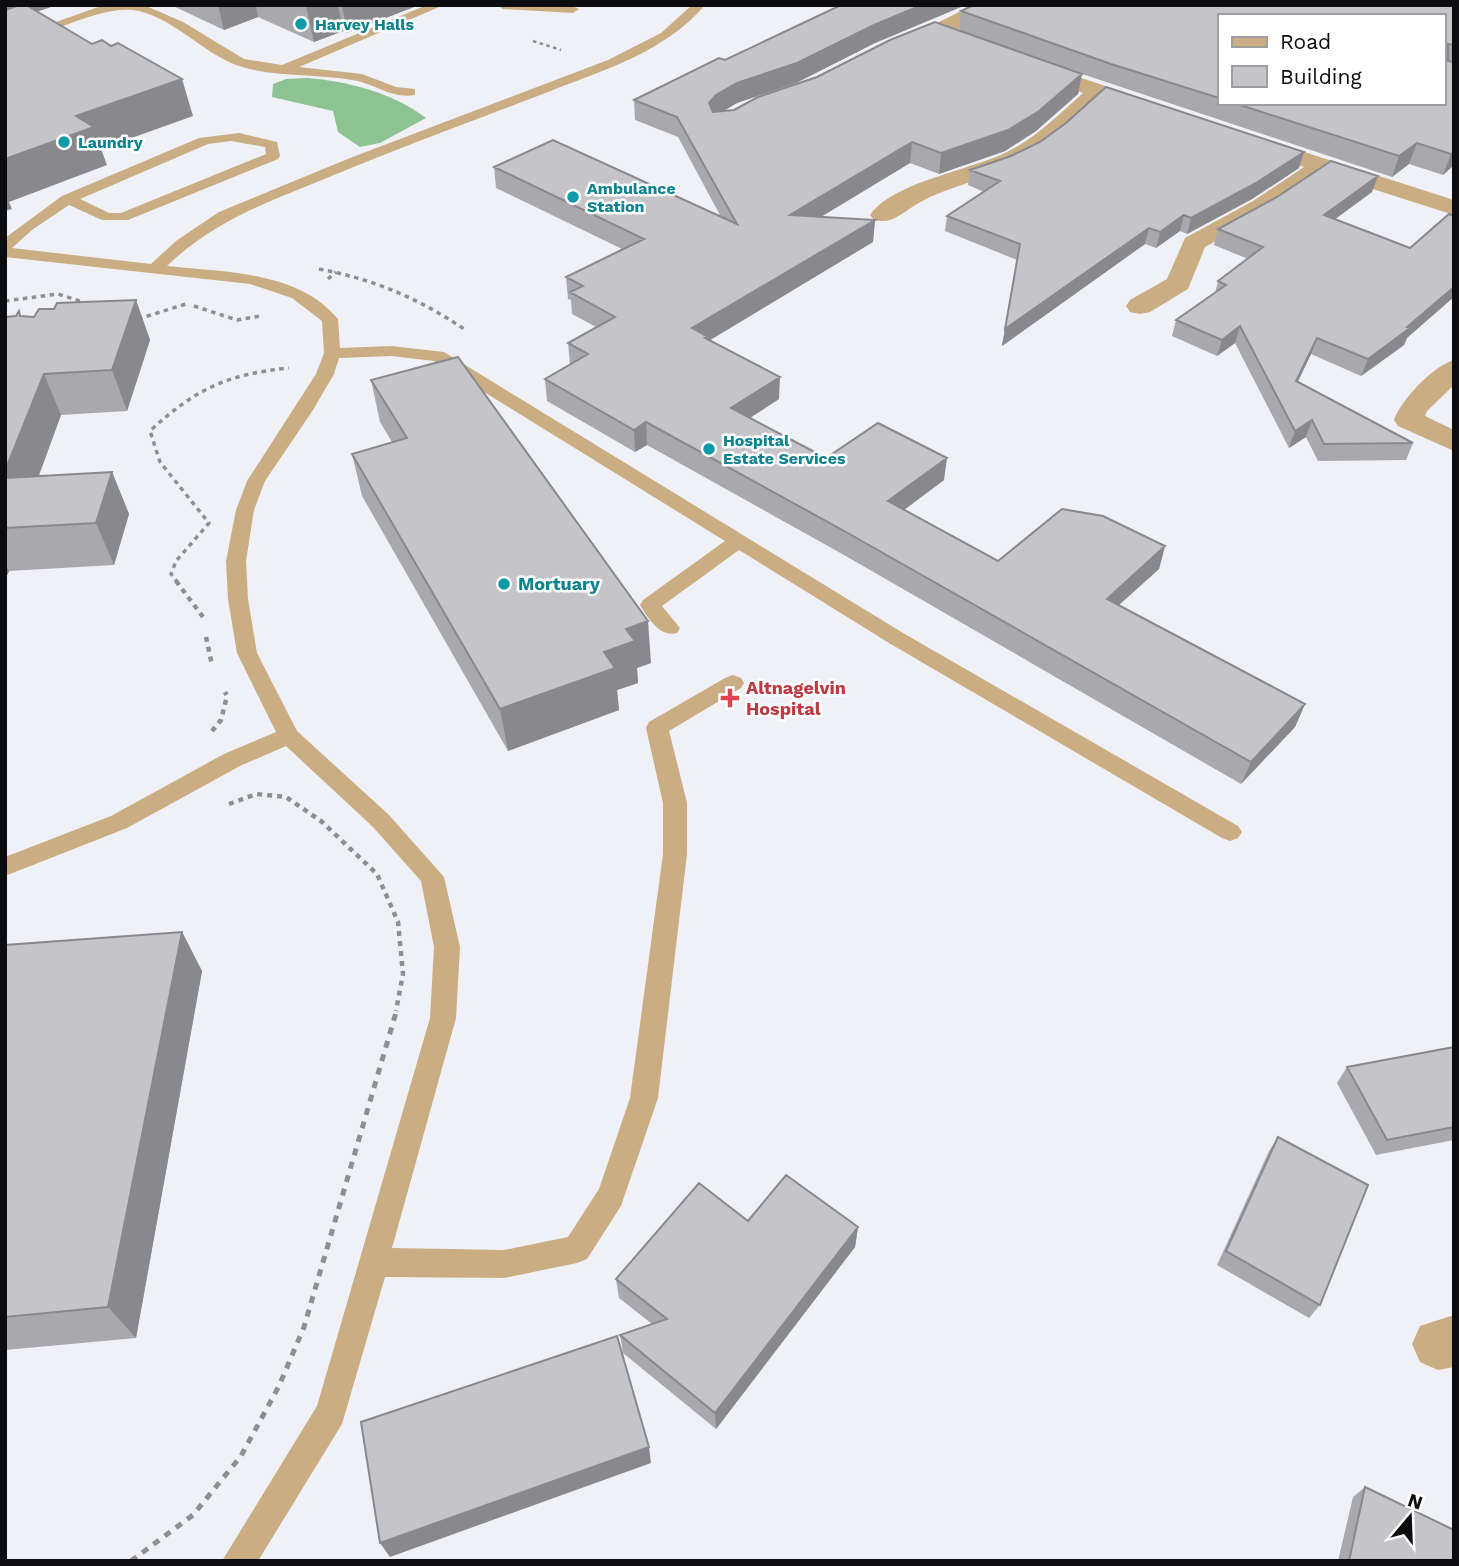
<svg xmlns="http://www.w3.org/2000/svg" width="1459" height="1566" font-family="'Work Sans',sans-serif">
	<style>
		.forest { fill: #8dc393 }
		.lines { fill: none; stroke-linecap: round; stroke-linejoin: round }
		.path-far3 { stroke: #8e8f92; stroke-width: 2.5; stroke-dasharray: 3.5 3.5; stroke-linecap: butt }
		.path-far2 { stroke: #8e8f92; stroke-width: 3.5; stroke-dasharray: 4.5 4.5; stroke-linecap: butt }
		.path-far1 { stroke: #8e8f92; stroke-width: 4.5; stroke-dasharray: 5 5; stroke-linecap: butt }
		.path { stroke: #8e8f92; stroke-width: 5; stroke-dasharray: 7 7; stroke-linecap: butt }
		.service { fill: #caad82; fill-rule: evenodd }
		.minor { fill: #caad82; fill-rule: evenodd }
		.wall { fill: #a9a9ad; fill-rule: evenodd }
		.shaded-wall { fill: #89898d }
		.building { fill: #c4c4c9; stroke: #89898d; stroke-width: 2 }
		.culture-dot { fill: #0f9aa8; stroke: #fff; stroke-width: 2.5 }
		.health-dot { fill: #e0444e; stroke: #fff; stroke-width: 2.5 }
		.labels { text-anchor: middle; stroke-width: 5; stroke-linejoin: round; paint-order: stroke }
		.far-culture-label { font-size: 16px; font-weight: bold; fill: #0d838f; stroke: #fff; text-anchor: start }
		.culture-label { font-size: 18px; font-weight: bold; fill: #0d838f; stroke: #fff; text-anchor: start }
		.health-label { font-size: 18px; font-weight: bold; fill: #be3a42; stroke: #fff; text-anchor: start }
	</style>
	<rect width="100%" height="100%" fill="#f0f1f6"/>
	<!-- forest -->
	<path class="forest" d="M307 78C347 81 394 93 426 118L380 143 360 147 338 132 333 111 272 97 273 84 286 79Z"/>
	<g class="lines">
		<!-- path-far3 -->
		<path class="path-far3" d="M533 41 561 50"/>
		<!-- path-far2 -->
		<path class="path-far2" d="M319 269C373 279 418 298 464 329
			M328 279 336 272
			M5 301 58 294 89 304
			M194 306 237 320 260 316
			M138 319 186 304
			M178 583 171 574 176 561 209 523 160 462 150 431C195 389 228 374 289 368"/>
		<!-- path-far1 -->
		<path class="path-far1" d="M176 581 203 617
			M206 637 212 665
			M212 731 221 720 227 696 225 692
			M229 804 256 794 286 797 321 821 377 874 398 922 403 974 396 1011"/>
		<!-- path -->
		<path class="path" d="M131 1561 193 1515 241 1456 279 1386 304 1327 397 1009"/>
		<!-- service -->
		<path class="service" d="M104 5H144L183 22 244 59 282 65 427 5H444L299 67 362 74 396 87 415 89V95C393 99 378 86 358 81 321 73 272 78 236 65 202 52 170 15 133 10 97 6 41 38 5 48V40Z
			M497 5H570L579 9 573 13 503 9Z
			M692 5H705C666 51 607 69 553 90 478 119 403 146 329 177 269 202 216 219 167 266 223 272 299 271 338 319L340 348 391 346 444 352 903 633 1238 826 1242 832 1238 838 1230 841 1222 838 889 643 739 550 662 606 680 628 677 633C660 638 648 618 640 605L643 600 725 541 434 361 391 356 339 358 334 374 313 410 265 481 254 510 246 561 248 599 257 653 297 731 389 815 444 877 460 947 456 1018 392 1248 504 1250 568 1237 599 1189 630 1098 663 854V803L646 728 649 722 725 678 733 675 741 678 744 683 741 688 669 731 687 803V854L658 1098 621 1206 587 1259 577 1263 504 1278 385 1277 342 1424 258 1561H222L317 1406 430 1018 434 947 421 881 373 827 286 746 240 766 127 828 5 876V857L111 816 224 754 276 732 237 653 228 599 226 561 236 510 247 481 316 374 324 353 322 321 292 298 250 284 5 257V238L62 196 199 138 239 133 277 142 280 156 278 159 128 220H102L69 205 32 230 12 248 151 264 176 241 219 212 350 158 608 60 661 33ZM231 141 265 147 266 154 121 213H109L80 199 208 144Z"/>
		<!-- minor -->
		<path class="minor" d="M973 5H1000L997 9C973 21 917 55 892 48L888 44 892 40 927 28Z
			M1032 61 1158 104 1161 109 1158 114 1150 116 1102 99C1081 119 1061 140 1036 155 1000 178 955 182 917 204 903 212 892 225 874 220L870 215C893 182 971 170 1007 152 1036 138 1059 114 1083 93L1024 72 1021 67 1024 62Z
			M1254 136 1454 200V215L1326 174 1271 211 1205 247 1188 289 1150 312 1140 314 1130 312 1126 306 1130 300 1167 279 1185 238 1253 201 1304 167 1246 148 1242 143 1246 138Z
			M1454 360V385L1427 411 1425 416 1454 430V451L1398 426 1394 420C1401 400 1433 366 1454 360Z
			M1454 1315V1367L1438 1370 1420 1362 1412 1344 1420 1326Z"/>
	</g>
	<!-- wall -->
	<path class="wall" d="M171 5H419L347 33 343 31 314 42 258 17 224 30Z
		M1454 5V165L1443 175 1409 164 1392 177 1082 74 1078 94 1036 131 1005 151 939 174 910 163 821 217 875 220 873 242 709 341 779 399 750 418 826 458 944 480 904 510 998 561 1165 546 1159 569 1119 605 1305 704 1295 727 1241 784 844 555 647 445 635 452 547 401 545 379 570 365 568 343 596 327 572 314 571 300 568 299 566 277 622 249 496 188 494 167 721 217 678 137 635 120 634 100 725 60 873 44 796 83 737 103 723 111 734 110 959 31 961 11ZM1219 16 1443 103H1219Z
		M1299 168 1252 199 1187 234 1180 231 1156 248 1145 244 1002 346 1017 260 945 231 947 216 984 192 968 185 970 170Z
		M1372 192 1335 219 1407 338 1404 345 1361 376 1311 354 1298 382 1413 443 1406 460 1318 461 1306 437 1289 448 1235 343 1217 356 1172 336 1176 320 1215 293 1218 281 1248 259 1214 245 1218 229Z
		M136 300 150 340 127 411 61 415 39 476 112 472 129 514 114 565 9 571 5 580V317H34L54 309Z
		M371 380 651 663 637 668 638 683 617 690 619 710 508 751 362 496 352 454 392 442 380 422Z
		M182 932 202 971 136 1338 5 1350V945Z
		M1454 1047V1140L1376 1155 1337 1083 1347 1067Z
		M1278 1137 1320 1305 1309 1318 1217 1265 1269 1151Z
		M748 1221 858 1227 855 1247 716 1429 623 1353 620 1335 652 1324 619 1298 616 1279Z
		M1365 1487 1454 1561H1338L1353 1497Z"/>
	<!-- shaded-wall -->
	<path class="shaded-wall" d="M5 5H57L16 19 5 38Z
		M218 5H256L258 17 224 30Z
		M309 5H338L343 31 314 42 306 6Z
		M342 5H419L347 33Z
		M922 5H966L873 44 796 83 737 103 717 115 709 123V103L716 95 737 83Z
		M1082 74 1078 94 1036 131 1005 151 939 174 941 153Z
		M182 79 193 116 101 149 107 165 9 202 12 209 5 211V159L76 116Z
		M912 142 910 163 789 236 790 215Z
		M1417 143 1409 164 1392 177 1399 156Z
		M1304 152 1299 168 1252 199 1187 234 1191 218Z
		M1454 152V165L1443 175 1451 154Z
		M1378 176 1372 192 1319 231 1324 215Z
		M1184 215 1180 231 1156 248 1160 232Z
		M875 220 873 242 708 341 692 328Z
		M1149 228 1145 244 1002 346 1005 329Z
		M1454 287V297L1407 338 1404 345 1361 376 1368 359Z
		M136 300 150 340 127 411 112 370Z
		M1240 326 1235 343 1217 356 1222 340Z
		M1317 338 1311 354 1290 397 1296 381Z
		M44 374 61 415 22 520 5 484V471Z
		M780 377 779 399 731 430V408Z
		M1312 420 1306 437 1289 448 1295 431Z
		M646 422 647 445 635 452 634 430Z
		M947 458 944 480 885 524 888 501Z
		M112 472 129 514 114 565 96 523Z
		M1165 546 1159 569 1101 621 1107 599Z
		M5 564 9 571 5 580Z
		M648 621 651 663 637 668 638 683 617 690 619 710 508 751 500 709 604 652 626 629Z
		M1305 704 1295 727 1241 784 1251 762Z
		M182 932 202 971 136 1338 108 1307Z
		M858 1227 855 1247 716 1429 715 1413Z
		M649 1447 651 1463 390 1557 380 1543Z"/>
	<!-- building -->
	<path class="building" d="M20 5H26L92 44 102 40 111 46 118 43 182 79 76 116 94 127 5 159V10Z
		M841 5H922L874 25 797 63 737 83 716 95 709 103 713 112 734 110 758 97 817 77 890 40 935 22 1082 74 1039 111 1008 130 941 153 912 142 790 215 875 220 692 328 708 337 705 338 780 377 731 408 826 458 878 423 947 458 888 501 998 561 1062 509 1103 516 1165 546 1107 599 1305 704 1251 762 846 532 646 422 634 430 545 379 588 354 568 343 615 317 570 292 583 286 566 277 644 239 494 167 553 140 737 224 677 117 634 100 719 58 725 60Z
		M974 5H1454V45L1448 44V61L1454 62V152L1451 154 1417 143 1399 156 1234 103H1443V16H1219V98L1111 64 961 11Z
		M1106 87 1304 152 1256 183 1191 218 1184 215 1160 232 1149 228 1005 329 1020 244 947 216 1000 181 970 170 1011 156 1040 142 1066 123Z
		M1331 161 1378 176 1324 215 1410 248 1449 214 1454 216V287L1407 327 1410 328 1368 359 1317 338 1296 381 1413 443 1324 444 1312 420 1295 431 1240 326 1222 340 1176 320 1226 285 1218 281 1263 247 1218 229 1277 197Z
		M136 300 112 370 44 374 5 471V317L16 316 19 311 20 316 34 317 39 309H54L57 303Z
		M458 357 648 621 626 629 635 641 604 652 615 668 500 709 352 454 407 438 371 380Z
		M112 472 96 523 5 528V478Z
		M182 932 108 1307 5 1317V945Z
		M1454 1047V1127L1387 1140 1347 1067Z
		M1278 1137 1368 1185 1320 1305 1226 1251Z
		M786 1175 858 1227 715 1413 620 1335 667 1319 616 1279 699 1183 748 1221Z
		M617 1336 649 1447 380 1543 361 1422Z
		M1365 1487 1454 1530V1561H1349Z"/>
	<!-- markers -->
	<g class="culture-dot">
		<circle cx="301" cy="24" r="7"/>
		<circle cx="64" cy="142" r="7"/>
		<circle cx="573" cy="197" r="7"/>
		<circle cx="709" cy="449" r="7"/>
		<circle cx="504" cy="584" r="7"/>
	</g>
	<path class="health-dot" d="M726.5 687.5h7v7h7v7h-7v7h-7v-7h-7v-7h7z"/>
	<g class="labels">
		<!-- far-culture labels -->
		<g class="far-culture-label">
			<text x="315" y="30">Harvey Halls</text>
			<text x="78" y="148">Laundry</text>
			<text x="587" y="194">Ambulance<tspan x="587" dy="18">Station</tspan></text>
			<text x="723" y="446">Hospital<tspan x="723" dy="18">Estate Services</tspan></text>
		</g>
		<!-- culture labels -->
		<g class="culture-label">
			<text x="518" y="590">Mortuary</text>
		</g>
		<!-- health labels -->
		<g class="health-label">
			<text x="746" y="694">Altnagelvin<tspan x="746" dy="21">Hospital</tspan></text>
		</g>
	</g>
	<!-- border -->
	<rect width="1459" height="1566" fill="none" stroke="#0c0c0e" stroke-width="14"/>
	<!-- legend -->
	<rect x="1218" y="14" width="228" height="91" fill="#ffffff" stroke="#9e9e9f" stroke-width="2"/>
	<rect x="1232" y="37" width="35" height="10" fill="#caad82" stroke="#9e9e9f" stroke-width="2"/>
	<text x="1280" y="49" font-size="21" fill="#0c0c0e">Road</text>
	<rect x="1232" y="66" width="35" height="21" fill="#c4c4c9" stroke="#9e9e9f" stroke-width="2"/>
	<text x="1280" y="84" font-size="21" fill="#0c0c0e">Building</text>
	<!-- north arrow -->
	<g transform="translate(1410 1517) rotate(19)" stroke="#ffffff" stroke-width="5" paint-order="stroke">
	<path d="M0-5L12 26L0 18L-12 26Z" fill="#0c0c0e"/>
	<text y="-10" font-size="19" font-weight="bold" text-anchor="middle" fill="#0c0c0e">N</text>
	</g>
</svg>
